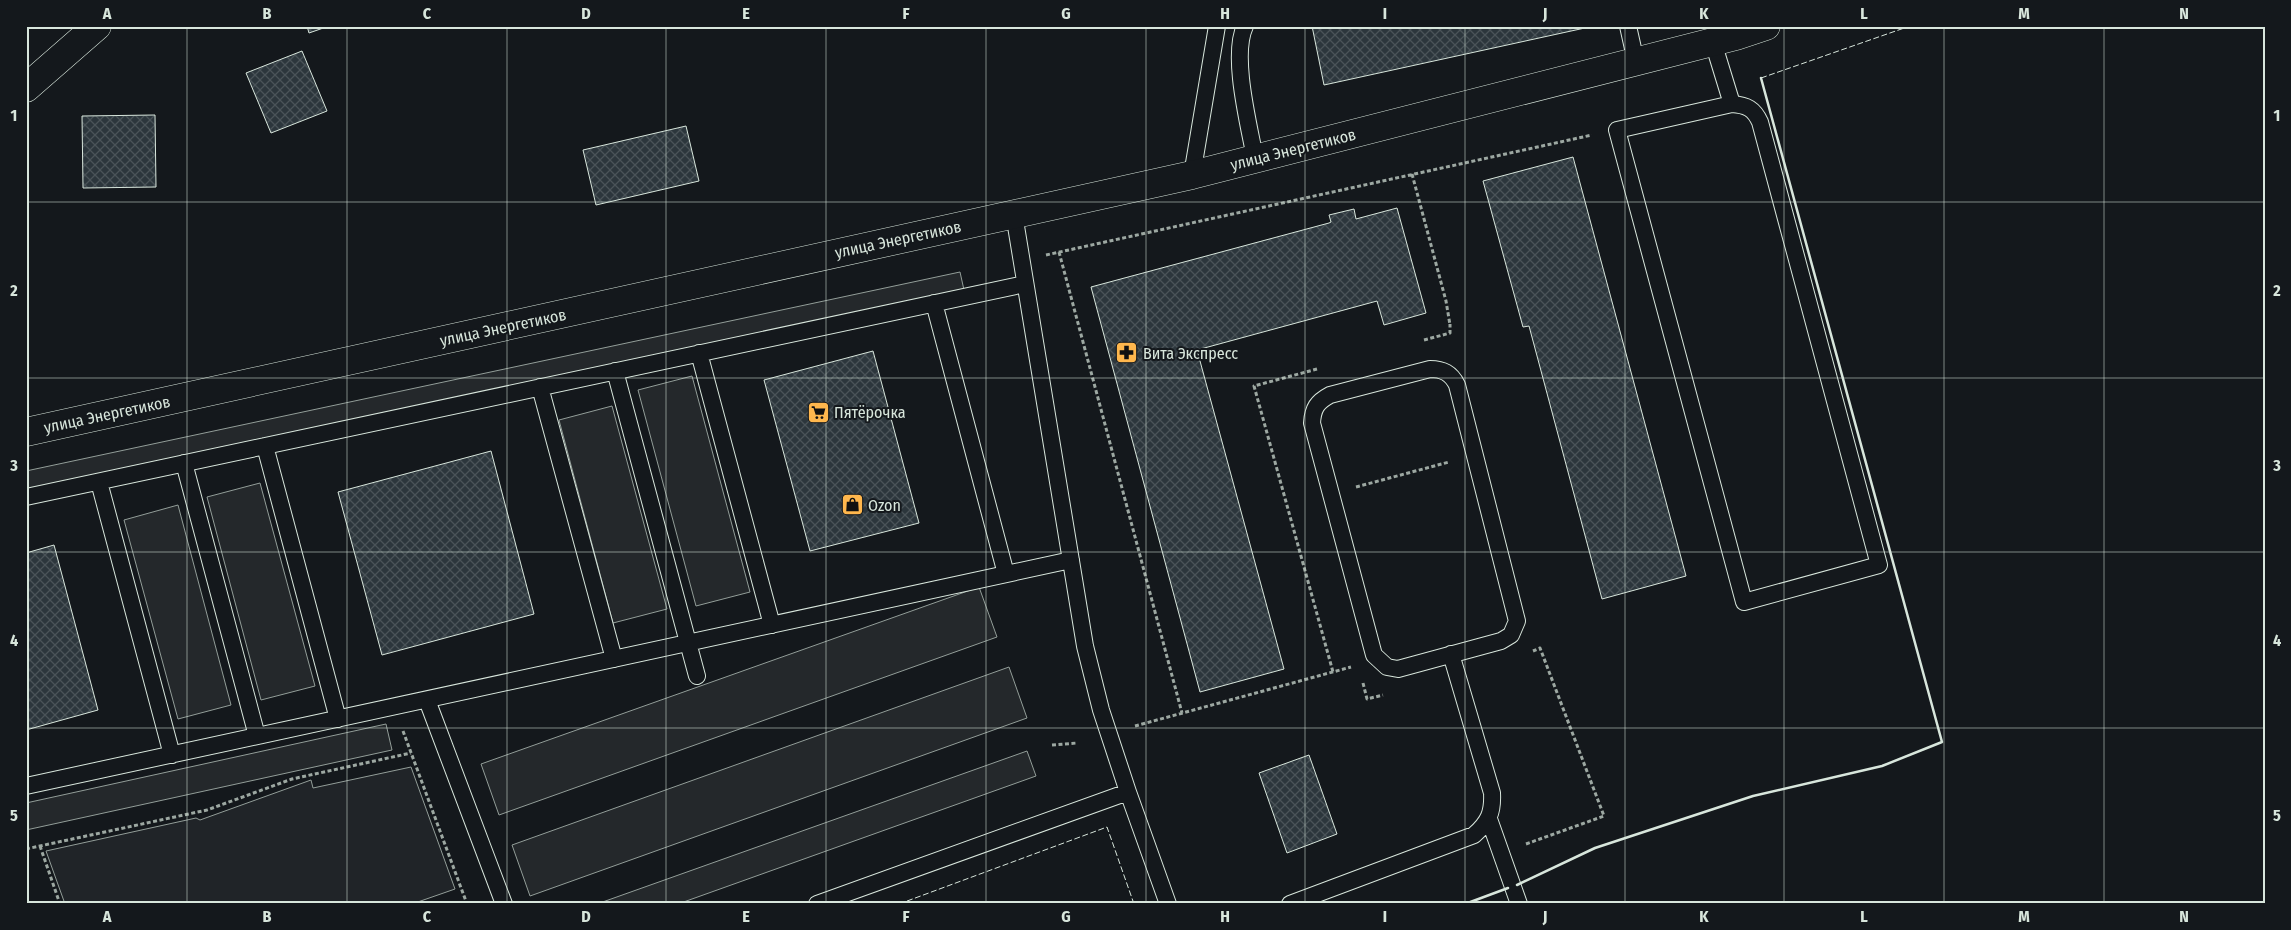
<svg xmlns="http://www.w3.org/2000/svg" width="2291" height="930" font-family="'Fira Sans Condensed',sans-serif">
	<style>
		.park { fill: #202428; stroke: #939e99 }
		.parking { fill: #24282b; stroke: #939e99 }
		.building { fill: url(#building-cross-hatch); stroke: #d8e6dc }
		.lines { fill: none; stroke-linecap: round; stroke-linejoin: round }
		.lane-casing { stroke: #d8e6dc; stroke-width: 18 }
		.street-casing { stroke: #d8e6dc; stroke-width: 29 }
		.path { stroke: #9da8a2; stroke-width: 3; stroke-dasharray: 4 2.5; stroke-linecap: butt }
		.lane { stroke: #14181c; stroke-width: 16 }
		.street { stroke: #14181c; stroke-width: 28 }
		.fence { stroke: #d8e6dc; stroke-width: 1; stroke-dasharray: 6 2.5; stroke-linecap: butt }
		.wall { stroke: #d8e6dc; stroke-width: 2.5 }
		.grid { fill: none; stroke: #d8e6dc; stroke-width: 1; stroke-opacity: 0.55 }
		.labels { text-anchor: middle; stroke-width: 4; stroke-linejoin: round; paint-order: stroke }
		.street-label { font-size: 16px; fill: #d8e6dc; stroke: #14181c }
		.poi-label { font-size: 16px; fill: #d8e6dc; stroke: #14181c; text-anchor: start }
		.neatline { fill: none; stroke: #d8e6dc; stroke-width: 2 }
		.grid-label { font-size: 16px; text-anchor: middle; font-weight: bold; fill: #d8e6dc }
	</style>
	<defs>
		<pattern id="building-cross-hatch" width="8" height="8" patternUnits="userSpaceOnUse" patternTransform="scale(1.25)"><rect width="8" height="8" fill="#2c363c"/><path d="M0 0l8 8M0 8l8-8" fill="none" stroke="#4a5358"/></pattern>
	</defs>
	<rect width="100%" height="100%" fill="#14181c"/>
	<!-- park -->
	<path class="park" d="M411 767 455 889 412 904H65L46 851 196 818 200 820 311 780 313 788Z"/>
	<!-- parking -->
	<path class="parking" d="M960 272 964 290 26 490V471Z
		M692 376 750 592 696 606 638 390Z
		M612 406 667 609 613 623 559 420Z
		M260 483 315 686 261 700 207 497Z
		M178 505 231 705 178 719 124 520Z
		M979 587 997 637 499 815 481 764Z
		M1009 667 1027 718 530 896 512 845Z
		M386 724 392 750 26 830V803Z
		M1027 751 1036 776 678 904H597Z"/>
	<!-- building -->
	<path class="building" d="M307 26H329L309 33Z
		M1312 26H1594L1324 85Z
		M302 51 327 111 271 133 246 73Z
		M155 115 156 187 83 188 82 116Z
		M686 126 699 181 596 205 583 150Z
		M1573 157 1686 576 1602 599 1529 326 1523 327 1483 181Z
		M1397 208 1426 313 1384 325 1377 301 1197 350 1284 669 1200 692 1091 287 1329 223 1331 222 1329 215 1354 209 1356 219Z
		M873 351 919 523 810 551 764 380Z
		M491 451 534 614 382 655 338 492Z
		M54 545 98 710 26 730V553Z
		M1309 755 1337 834 1287 853 1259 773Z"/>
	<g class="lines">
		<defs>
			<path id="lane" d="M1245 26C1231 56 1249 125 1255 158
				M1628 26 1636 62
				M1713 42 1732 104
				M1732 104C1747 105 1754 109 1760 122L1879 565 1744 602 1617 130Z
				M1192 175 1217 26
				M934 303 1006 574
				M699 353 772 625
				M1430 369C1443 369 1451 373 1457 385L1517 621 1511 635 1501 641 1398 669 1387 667 1374 655 1312 423C1313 408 1317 402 1330 395Z
				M615 371 697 676
				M540 387 614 659
				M265 446 338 719
				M184 463 257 736
				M99 482 172 755
				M26 497 1025 284
				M427 700 504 904
				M26 786 1071 560
				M1128 792 1168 904
				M1489 819 1519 904
				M817 904 1128 792 1101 710 1085 646 1014 214
				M1290 904 1474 835C1489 822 1493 812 1492 793L1451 654"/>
			<path id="street" d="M26 88 97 26
				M26 432 1192 175 1736 36 1766 26"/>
		</defs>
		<!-- lane casing -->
		<use href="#lane" class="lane-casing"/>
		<!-- street casing -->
		<use href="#street" class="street-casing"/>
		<!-- path -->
		<path class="path" d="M1412 174 1446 301 1450 325
			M1059 252 1182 713
			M1046 255 1592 135
			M1424 340 1450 333V324
			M1317 369 1254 386 1333 672
			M1356 487 1449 462
			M1363 683 1367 699 1383 695
			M1135 726 1351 667
			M403 731 467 904
			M1052 745 1077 743
			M1526 844 1604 816 1540 648 1533 651
			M40 846 60 904
			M26 849 207 810 292 779 411 753"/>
		<!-- lane -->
		<use href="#lane" class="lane"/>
		<!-- street -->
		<use href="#street" class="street"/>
		<!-- fence -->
		<path class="fence" d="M1761 78 1910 26
			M899 904 1107 827 1134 904"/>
		<!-- wall -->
		<path class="wall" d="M1517 885 1595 848 1753 796 1882 766 1942 742 1761 78
			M1465 904 1508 888"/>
	</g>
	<!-- grid -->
	<path class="grid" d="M187 26V904M347 26V904M507 26V904M666 26V904M826 26V904M986 26V904M1146 26V904M1305 26V904M1465 26V904M1625 26V904M1784 26V904M1944 26V904M2104 26V904M26 202H2265M26 378H2265M26 552H2265M26 728H2265"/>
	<!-- icons -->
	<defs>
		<symbol id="pharmacy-square" viewBox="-11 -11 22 22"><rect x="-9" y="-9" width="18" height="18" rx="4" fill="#ffb74d" stroke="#14181c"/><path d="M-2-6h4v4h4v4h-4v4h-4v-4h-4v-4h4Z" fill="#111"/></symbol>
		<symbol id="supermarket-square" viewBox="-11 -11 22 22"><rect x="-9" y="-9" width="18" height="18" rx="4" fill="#ffb74d" stroke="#14181c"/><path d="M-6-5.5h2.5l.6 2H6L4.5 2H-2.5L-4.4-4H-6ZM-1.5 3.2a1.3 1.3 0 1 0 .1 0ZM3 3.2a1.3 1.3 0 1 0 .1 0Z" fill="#111"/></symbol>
		<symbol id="shop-square" viewBox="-11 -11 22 22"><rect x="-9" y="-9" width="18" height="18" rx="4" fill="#ffb74d" stroke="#14181c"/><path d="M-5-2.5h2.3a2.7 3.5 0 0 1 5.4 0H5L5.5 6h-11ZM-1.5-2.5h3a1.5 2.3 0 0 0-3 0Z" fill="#111"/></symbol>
	</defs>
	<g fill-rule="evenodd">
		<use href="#pharmacy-square" x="1114" y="340" width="25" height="25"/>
		<use href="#supermarket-square" x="806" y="400" width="25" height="25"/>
		<use href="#shop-square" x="840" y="492" width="25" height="25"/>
	</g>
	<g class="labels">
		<!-- street labels -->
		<g class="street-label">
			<text transform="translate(1293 149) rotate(-14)" y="6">улица Энергетиков</text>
			<text transform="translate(898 239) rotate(-12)" y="6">улица Энергетиков</text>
			<text transform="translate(503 327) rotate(-12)" y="6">улица Энергетиков</text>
			<text transform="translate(107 414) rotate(-12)" y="6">улица Энергетиков</text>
		</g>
		<!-- poi labels -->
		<g class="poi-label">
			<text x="1143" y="359">Вита Экспресс</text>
			<text x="834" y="418">Пятёрочка</text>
			<text x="868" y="511">Ozon</text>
		</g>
	</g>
	<!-- border -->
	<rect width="2291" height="930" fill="none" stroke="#14181c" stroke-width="55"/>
	<rect x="28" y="28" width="2236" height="874" class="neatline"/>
	<g class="grid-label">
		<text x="107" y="19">A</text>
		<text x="267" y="19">B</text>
		<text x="427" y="19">C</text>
		<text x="586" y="19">D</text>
		<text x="746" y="19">E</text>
		<text x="906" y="19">F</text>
		<text x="1066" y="19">G</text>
		<text x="1225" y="19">H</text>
		<text x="1385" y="19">I</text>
		<text x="1545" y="19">J</text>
		<text x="1704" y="19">K</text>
		<text x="1864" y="19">L</text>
		<text x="2024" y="19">M</text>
		<text x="2184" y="19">N</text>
		<text x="14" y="121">1</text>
		<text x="2277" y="121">1</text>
		<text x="14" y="296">2</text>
		<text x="2277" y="296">2</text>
		<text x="14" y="471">3</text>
		<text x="2277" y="471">3</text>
		<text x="14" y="646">4</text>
		<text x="2277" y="646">4</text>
		<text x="14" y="821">5</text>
		<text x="2277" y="821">5</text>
		<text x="107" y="922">A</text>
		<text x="267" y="922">B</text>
		<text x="427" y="922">C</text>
		<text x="586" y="922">D</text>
		<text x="746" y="922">E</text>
		<text x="906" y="922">F</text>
		<text x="1066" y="922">G</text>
		<text x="1225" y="922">H</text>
		<text x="1385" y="922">I</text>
		<text x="1545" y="922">J</text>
		<text x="1704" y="922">K</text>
		<text x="1864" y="922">L</text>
		<text x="2024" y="922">M</text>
		<text x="2184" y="922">N</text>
	</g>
</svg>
